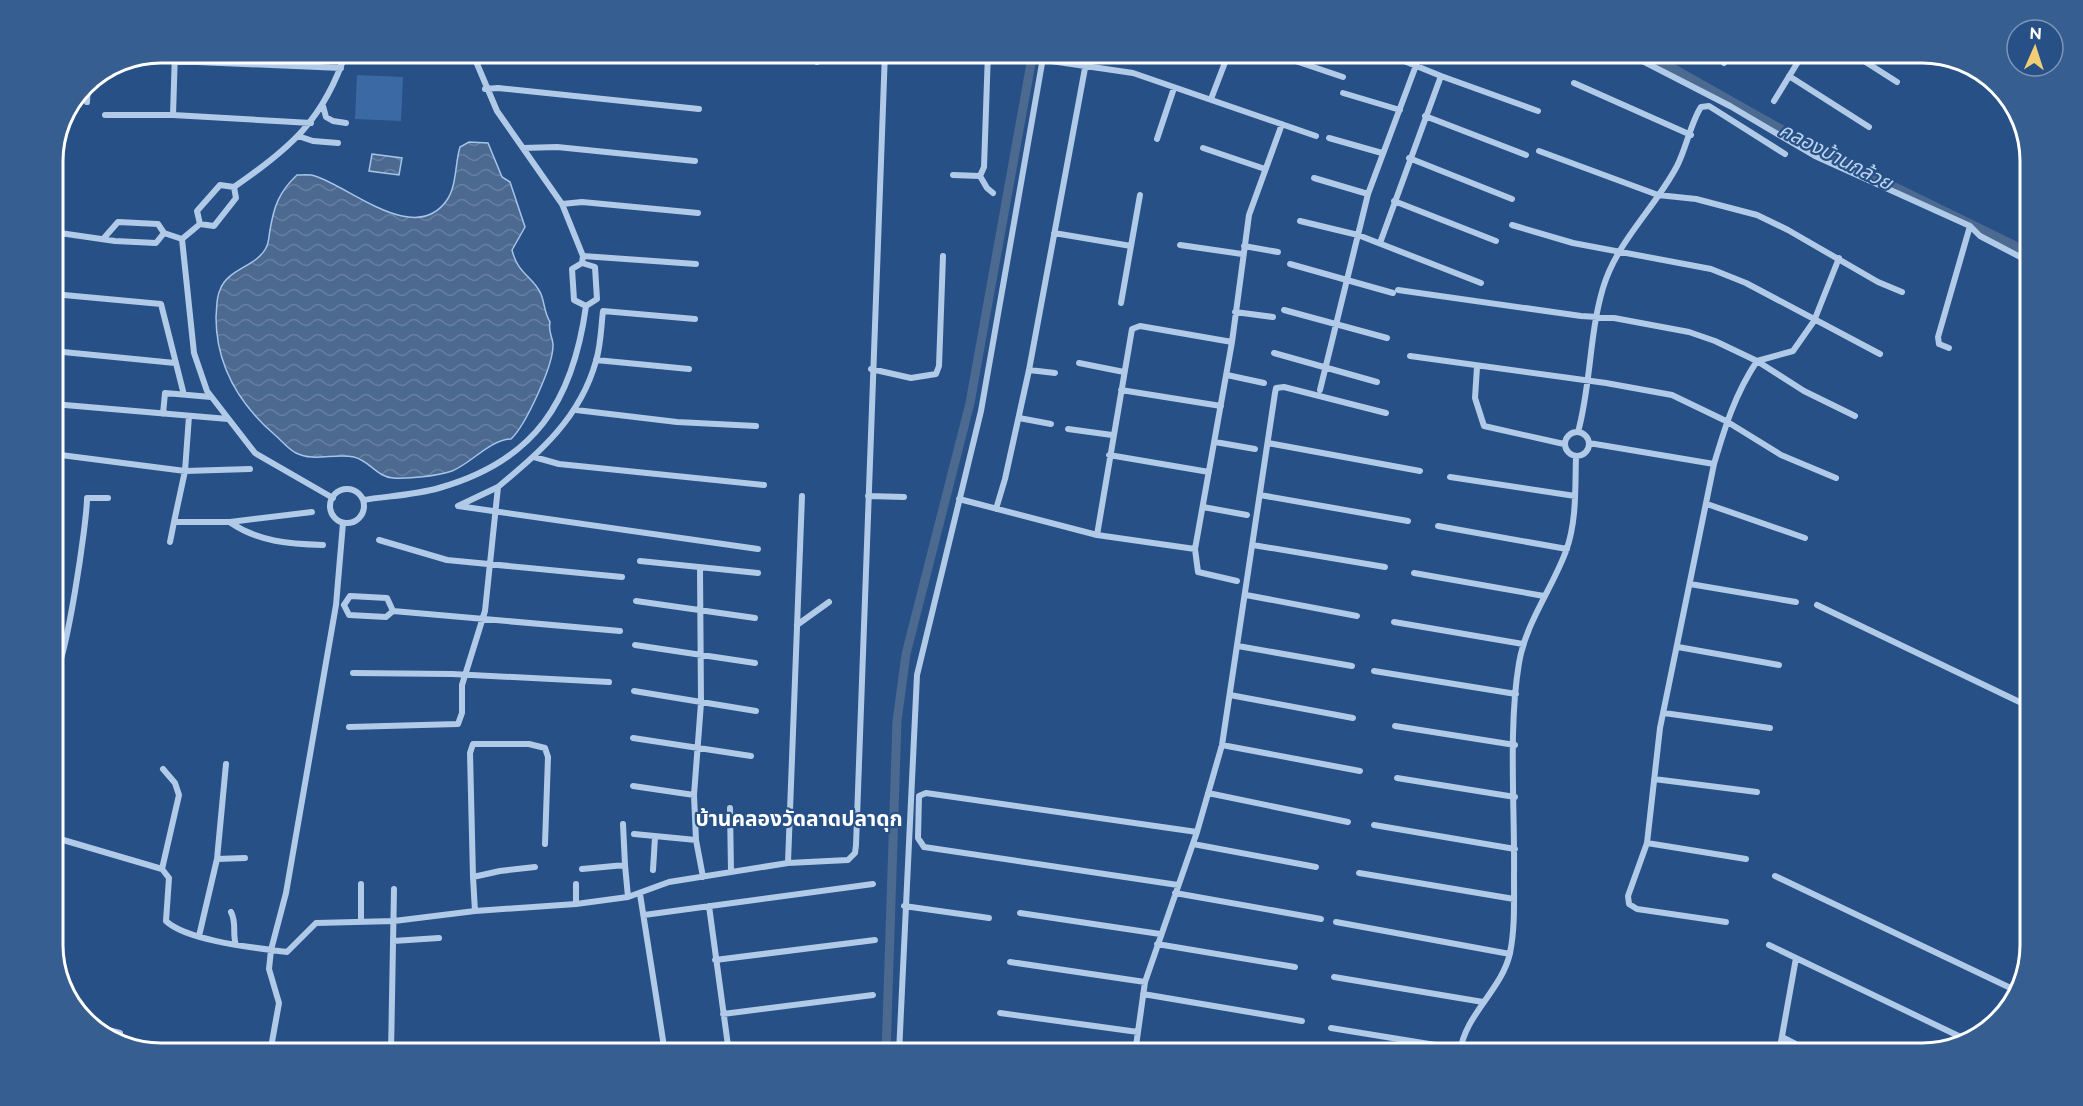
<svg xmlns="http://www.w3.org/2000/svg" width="2083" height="1106" font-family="Raleway,'Noto Sans Thai',sans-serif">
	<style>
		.pitch { fill: #3b69a3 }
		.water { fill: url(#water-waves); stroke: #a6c4e9; stroke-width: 1.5 }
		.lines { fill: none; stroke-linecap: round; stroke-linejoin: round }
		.canal { stroke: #4c6990; stroke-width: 9 }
		.street { stroke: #b1cae8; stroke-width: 6 }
		.labels { text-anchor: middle; stroke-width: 4.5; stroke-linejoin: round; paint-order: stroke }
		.water-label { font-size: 20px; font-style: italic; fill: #bdd4f0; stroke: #265086 }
		.quarter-label { font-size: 21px; font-weight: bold; fill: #fff; stroke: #265086 }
		.rim { fill: none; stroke: #fff; stroke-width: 3 }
	</style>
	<defs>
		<pattern id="water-waves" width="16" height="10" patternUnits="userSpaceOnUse" patternTransform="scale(1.5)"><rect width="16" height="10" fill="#4c6990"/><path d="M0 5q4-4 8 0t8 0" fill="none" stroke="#6780a1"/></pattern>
	</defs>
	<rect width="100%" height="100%" fill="#265086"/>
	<!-- pitch -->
	<path class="pitch" d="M357 75 403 77 401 121 355 119Z"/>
	<!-- water -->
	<path class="water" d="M469 142 488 143 502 177 510 182 525 227 512 250C518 275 533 276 541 294 545 304 544 312 550 322 548 332 552 335 553 344 554 365 525 426 511 439 489 440 472 463 452 471 437 476 409 479 393 478 377 477 370 461 354 457 334 453 314 462 296 453 288 449 281 440 275 435 239 404 216 365 216 317 217 308 216 298 220 290 227 269 256 267 266 248 269 243 269 235 270 230 274 206 279 192 297 175 303 175 310 174 315 176 352 188 415 246 447 200 457 185 455 163 460 147Z
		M372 154 402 158 399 175 369 171Z"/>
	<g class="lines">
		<!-- canal -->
		<path class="canal" d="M1644 52 1809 145 2030 253
			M886 1053 897 721 906 654 970 403 1033 52"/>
		<!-- street -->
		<path class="street" d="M472 52 497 111 562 204 583 256 582 263
			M657 52 705 58
			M817 52V62
			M1269 52 1343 77
			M1625 52 1730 106 1815 156 1970 226 1980 236 2030 262
			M1850 52 1897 82
			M127 59 341 68
			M1051 61 1133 73 1316 136
			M1724 63 1732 52
			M1441 76 1538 111
			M1789 76 1869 127
			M1574 83 1691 135
			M485 89 498 88 699 109
			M1343 93 1400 110
			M1211 99 1229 52
			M1774 101 1804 52
			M87 102 88 82
			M323 106 326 117 333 121 346 123
			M105 115H173L311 123
			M173 115 175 52
			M1425 116 1526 155
			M298 136 313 141 338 143
			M1329 138 1382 153
			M1157 139 1174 88
			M523 148 557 147 695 161
			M1203 148 1265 169
			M1539 151 1658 195 1696 199 1757 215 1788 230 1878 282 1902 292
			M1409 158 1512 199
			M953 175 980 176 984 167 988 52
			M980 176 987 188 993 193
			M1314 178 1368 194
			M1394 201 1496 241
			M562 204 582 202 698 213
			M1300 221 1358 235 1481 283
			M200 224 197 211 220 185 234 187C291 148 324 119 346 52
			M1512 225 1573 243 1711 269 1746 283 1880 354
			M53 232 115 241 156 243 164 233
			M1054 233 1131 246
			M2027 234 2030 229
			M104 238 118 222 158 224 164 233 182 239 200 224 214 226 236 198 234 187
			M182 239 194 353 207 391 255 453 333 498
			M1380 243 1441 76 1382 52
			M1180 245 1242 254
			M1244 246 1278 252
			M583 256 696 264
			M1290 264 1393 293
			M1398 290 1581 316 1614 318 1689 332 1715 341 1757 361 1804 391 1855 416
			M53 294 161 304 184 395
			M1121 303 1140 195
			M1284 310 1387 338
			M1235 312 1273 317
			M1949 348 1939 344 1938 337 1970 226
			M53 351 175 363
			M1274 353 1377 382
			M1410 356 1606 383 1672 395 1726 421 1781 455 1836 478
			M596 360 689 369
			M1079 363 1124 372
			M1477 367 1475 398 1484 426 1564 444
			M871 369 911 378 936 374 939 366 943 256
			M1029 370 1055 373
			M1227 375 1264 383
			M1121 390 1221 406
			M1320 390 1368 194 1421 52
			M53 404 228 419
			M576 410 677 422 756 426
			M163 414 165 393 211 397
			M189 416 185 471 174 522H230L312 512
			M1019 418 1051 424
			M1068 429 1112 435
			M1565 444a12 12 0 1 1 24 0a12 12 0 1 1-24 0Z
			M1578 432C1591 385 1589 335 1603 288 1617 241 1655 208 1677 166 1686 149 1691 122 1701 107L1709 106 1785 154
			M1215 442 1255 449
			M1268 443 1420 471
			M1589 443 1714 464
			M53 454 185 471 250 469
			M1109 455 1209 472
			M534 457 559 464 764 485
			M1450 477 1575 496
			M498 487 458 506 758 549
			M330 506a17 17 0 1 1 34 0a17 17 0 1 1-34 0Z
			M1260 495 1408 521
			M868 496 904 497
			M959 499 1097 535 1195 549
			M363 500C388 496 415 495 439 488 535 461 573 401 586 306L597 299 595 267 582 263 572 269 574 300 586 306
			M1707 504 1805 538
			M1203 507 1247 515
			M996 509 1005 479 1029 370 1088 52
			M231 523C259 542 290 544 323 545
			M1438 526 1567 549
			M1097 535 1132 329 1140 326 1232 342
			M379 540 447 560 622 577
			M170 542 174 522
			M1253 545 1385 567
			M640 561 758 573
			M700 568 701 703 694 795 696 840 703 877
			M1414 573 1544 596
			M1237 581 1198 572 1195 549 1232 342 1249 215 1282 124
			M1690 584 1796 602
			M1246 595 1357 616
			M636 601 755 618
			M344 605 349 615 386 617 393 611 620 631
			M344 605 350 596 387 598 393 611
			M1817 605 2030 707
			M1394 622 1523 644
			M797 625 829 602
			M635 645 755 663
			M1238 646 1352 666
			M1678 647 1779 665
			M1374 671 1516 694
			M353 673 452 674 609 682
			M53 678C66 665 87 522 87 498H108
			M634 691 756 711
			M1230 695 1353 718
			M1664 713 1770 728
			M1395 726 1515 745
			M349 727 458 724 462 713V685L485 611 498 487C541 451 580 418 596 361 601 345 601 327 603 311L695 319
			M633 738 751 756
			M1222 745 1360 771
			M1397 778 1515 797
			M1654 779 1757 792
			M633 786 694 795
			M1208 793 1348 822
			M730 808 731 872
			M623 824 625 865
			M1374 825 1515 849
			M634 834 696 840
			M53 837 162 869 169 878 166 921C187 941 257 948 287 952L316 923 394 921 475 911 576 904 628 897 669 882 788 863 848 860 855 853 856 845 885 52
			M1647 843 1746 859
			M1193 844 1316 867
			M217 859 245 858
			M788 863 802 496
			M162 869 179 795 175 783 163 769
			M582 869 625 865 628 897
			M653 870 655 837
			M1359 873 1514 899
			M1775 876 2019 992
			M473 877 470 753 473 744H529L545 748 548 757 545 844
			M1178 885 924 847 918 838 919 796 926 793 1197 832
			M1175 893 1321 919
			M640 894 665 1053
			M576 904V884
			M709 906 729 1053
			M904 906 989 918
			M475 911 473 877 500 871 535 867
			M231 912C237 923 232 934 236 945
			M1020 913 1160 934
			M644 915 873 884
			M361 922V884
			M1336 922 1510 954
			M1726 922 1637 909 1629 904 1628 896 1647 843 1660 728 1714 464C1725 427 1735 394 1757 361L1793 351 1814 321 1839 258
			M199 936 217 859 226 764
			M393 941 439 938
			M1157 944 1295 967
			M1769 945 1967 1040
			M715 960 875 940
			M1010 962 1145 982
			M1334 977 1483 1002
			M1143 994 1302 1021
			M1000 1013 1138 1032
			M723 1014 873 995
			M96 1027 120 1033
			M1331 1028 1460 1049
			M1782 1037 1813 1053
			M1135 1049 1177 1053
			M270 1053 279 1003 269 969 271 950 286 893 336 605 343 523
			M391 1053 394 889
			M856 1053 864 1052
			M899 1053 917 675 981 411 1044 52
			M1135 1053 1145 982 1197 832 1222 745 1275 393 1276 388 1284 387 1386 413
			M1460 1053C1464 1015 1502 990 1510 953 1515 929 1514 901 1514 876 1515 808 1508 729 1519 663 1526 622 1552 589 1566 551 1577 521 1575 487 1576 456
			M1779 1053 1796 958"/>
	</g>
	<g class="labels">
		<!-- water labels -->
		<g class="water-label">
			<text transform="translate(1836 156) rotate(27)" y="7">คลองบ้านกล้วย</text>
		</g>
		<!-- quarter labels -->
		<g class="quarter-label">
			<text x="799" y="826">บ้านคลองวัดลาดปลาดุก</text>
		</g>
	</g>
	<!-- crop -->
	<path d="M0 0H2083V1106H0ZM161 63H1922A98 98 0 0 1 2020 161V945A98 98 0 0 1 1922 1043H161A98 98 0 0 1 63 945V161A98 98 0 0 1 161 63Z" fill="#375e90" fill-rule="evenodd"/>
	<path class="rim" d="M161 63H1922A98 98 0 0 1 2020 161V945A98 98 0 0 1 1922 1043H161A98 98 0 0 1 63 945V161A98 98 0 0 1 161 63Z"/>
	<!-- north arrow -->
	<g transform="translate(2035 48) rotate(3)"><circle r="28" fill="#265086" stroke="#7d96b6" stroke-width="1.5"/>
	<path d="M0-4.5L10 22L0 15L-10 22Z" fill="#f1ce76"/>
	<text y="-9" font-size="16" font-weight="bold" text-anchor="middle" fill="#ffffff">N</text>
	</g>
</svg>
